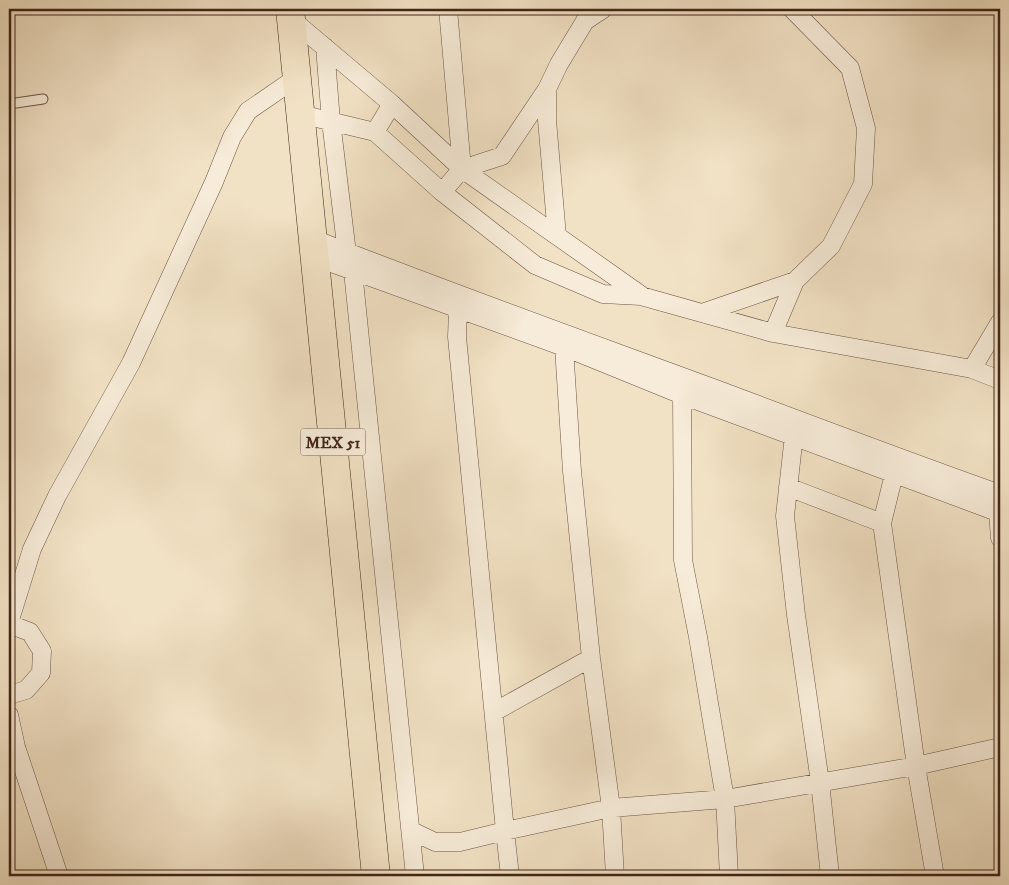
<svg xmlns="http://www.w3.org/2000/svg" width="1009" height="885" font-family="'IM FELL DW Pica',serif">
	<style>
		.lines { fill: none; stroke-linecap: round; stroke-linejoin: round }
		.lane-casing { stroke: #6c5444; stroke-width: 11 }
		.street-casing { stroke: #6c5444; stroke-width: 19 }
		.primary-casing { stroke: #402519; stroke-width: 29 }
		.lane { stroke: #f7ecd9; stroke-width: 9 }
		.street { stroke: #f7ecd9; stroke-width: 18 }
		.primary { stroke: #f2e2c5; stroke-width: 28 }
		.labels { text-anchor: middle; stroke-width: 4.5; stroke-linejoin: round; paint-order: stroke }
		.shield { fill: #f7ecd9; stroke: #776153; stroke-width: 1 }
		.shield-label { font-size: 16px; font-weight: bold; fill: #402519 }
	</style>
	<rect width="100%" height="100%" fill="#f2e2c5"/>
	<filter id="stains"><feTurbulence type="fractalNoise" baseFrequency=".004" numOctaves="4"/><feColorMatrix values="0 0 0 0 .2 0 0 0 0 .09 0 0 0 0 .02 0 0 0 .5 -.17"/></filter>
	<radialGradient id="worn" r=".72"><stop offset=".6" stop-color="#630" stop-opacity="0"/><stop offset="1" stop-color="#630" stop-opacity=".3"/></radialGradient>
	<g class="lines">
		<defs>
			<path id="lane" d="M9 104 43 99"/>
			<path id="street" d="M290 18 392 104 462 169 641 295
				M325 47 331 121 347 253 353 271 415 876
				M547 89V120L557 236
				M300 114 375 132 442 192 535 265 603 294 641 296 773 333 972 369 1000 380
				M375 132 392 104
				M462 169 502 156 547 89 559 64 585 21 603 9
				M442 192 462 169 448 9
				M314 239C446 291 580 339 713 388 809 424 904 460 1000 494
				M315 257 564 347 682 395 1000 513
				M458 310 457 337 505 831 510 876
				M702 313 795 281
				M773 333 795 281 831 246 863 184 866 128 850 68 792 9
				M568 337 564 347 572 471 591 658 611 808 615 876
				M972 369 1000 322
				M682 395 683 560 698 637 725 799 729 876
				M796 425 794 435 785 516 796 615 820 782 830 876
				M899 464 894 474 882 523 916 766 935 876
				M788 487 882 523
				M1000 504 998 512 1000 538
				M9 623 32 549 57 496 131 363 214 182 232 137 248 111 296 78
				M9 624 30 632 42 651 41 673 26 690 9 695
				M494 712 591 658
				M9 715 16 747 59 876
				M412 831 435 842H460L505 831 611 808 725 799 916 766 1000 747"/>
			<path id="primary" d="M290 9 376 876"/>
		</defs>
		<!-- lane casing -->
		<use href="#lane" class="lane-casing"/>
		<!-- street casing -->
		<use href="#street" class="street-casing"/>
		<!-- primary casing -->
		<use href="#primary" class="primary-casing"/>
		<!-- lane -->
		<use href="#lane" class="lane"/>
		<!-- street -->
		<use href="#street" class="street"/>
		<!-- primary -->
		<use href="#primary" class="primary"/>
	</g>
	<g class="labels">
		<!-- shield labels -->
		<rect class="shield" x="300.5" y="428.5" width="65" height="27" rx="4"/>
		<g class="shield-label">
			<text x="333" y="448">MEX 51</text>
		</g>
	</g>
	<!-- margin -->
	<rect width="1009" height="885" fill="none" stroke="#f2e2c5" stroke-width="30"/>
	<rect x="10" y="10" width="989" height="865" fill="none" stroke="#402519" stroke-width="2.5"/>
	<rect x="15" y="15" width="979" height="855" fill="none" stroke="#402519"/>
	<rect width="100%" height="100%" filter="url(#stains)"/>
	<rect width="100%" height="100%" fill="url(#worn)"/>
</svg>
